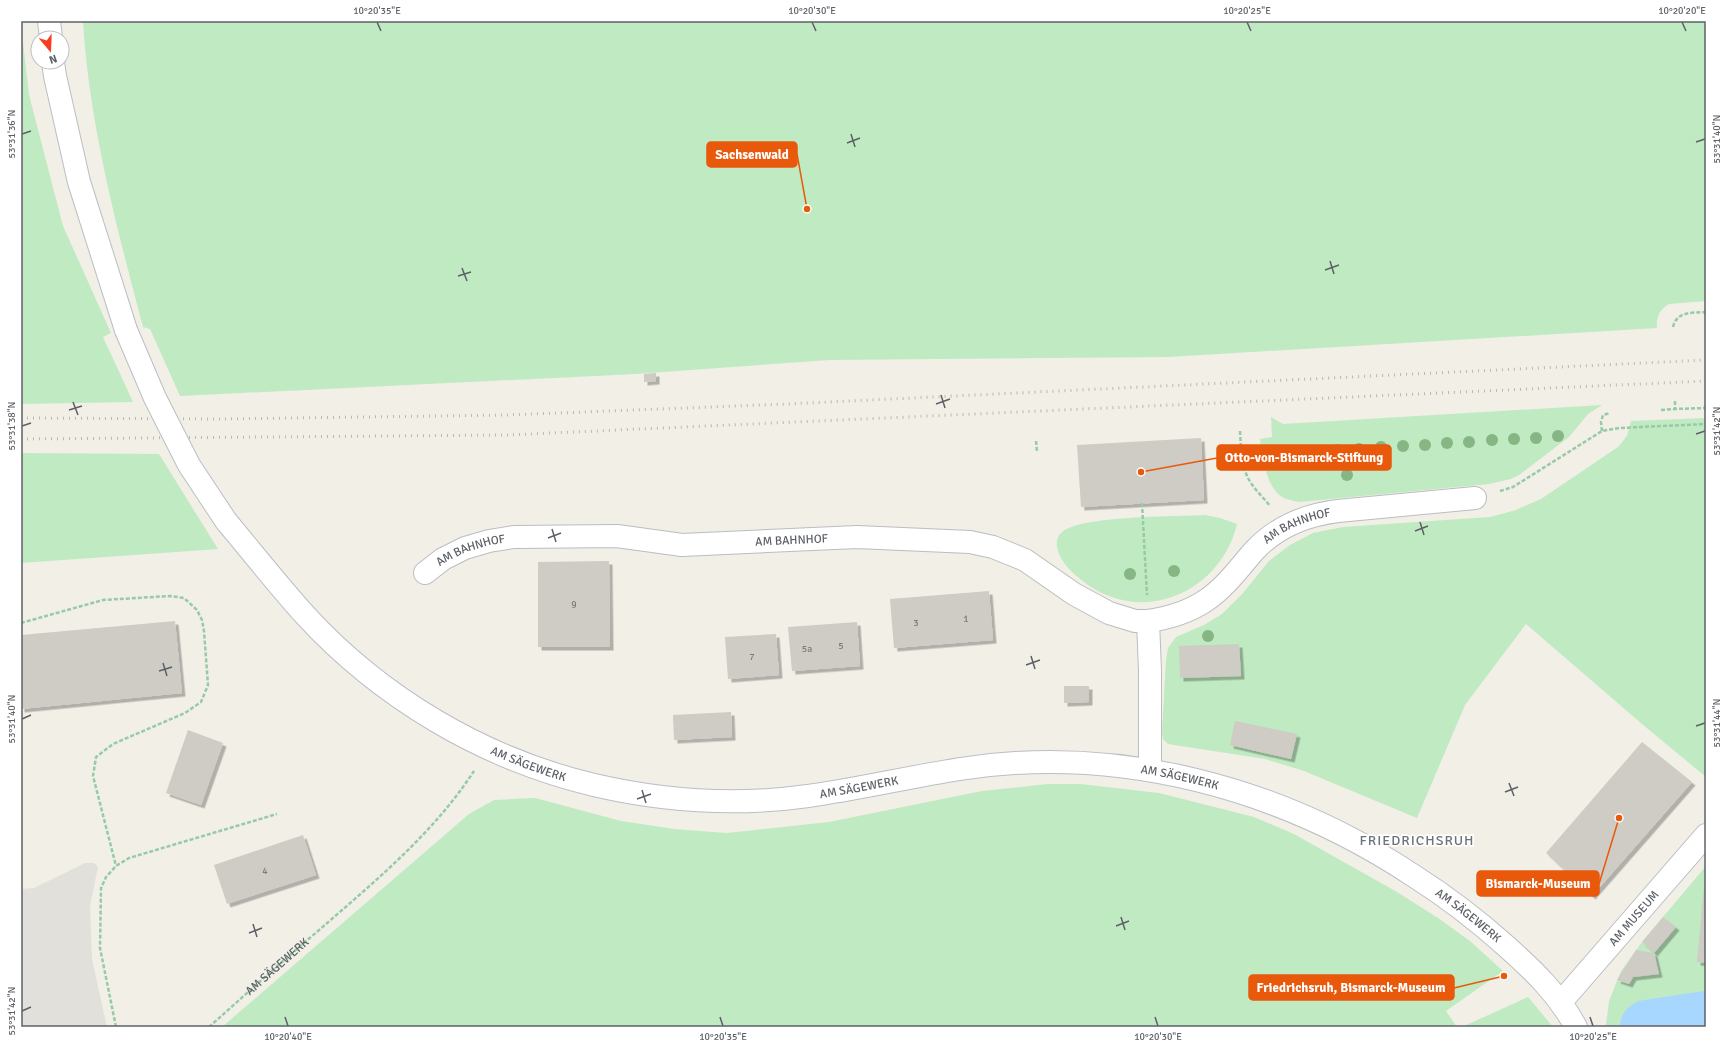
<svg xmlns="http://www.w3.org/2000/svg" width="1727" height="1048" font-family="Signika,sans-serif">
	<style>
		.industrial { fill: #e2e0da }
		.green { fill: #c0eac2 }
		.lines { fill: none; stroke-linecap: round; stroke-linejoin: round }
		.river { stroke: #a7d6ff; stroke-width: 54 }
		.building { fill: #ceccc4; filter: url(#shadow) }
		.street-casing { stroke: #babdc2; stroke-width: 24 }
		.secondary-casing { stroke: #bbbec5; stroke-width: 24 }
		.path { stroke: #97caa7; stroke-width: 2.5; stroke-dasharray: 4 2; stroke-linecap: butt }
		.street { stroke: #fff; stroke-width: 22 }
		.secondary { stroke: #fff; stroke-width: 22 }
		.rail { stroke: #b7b8b8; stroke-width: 3; stroke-dasharray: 1 5; stroke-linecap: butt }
		.secondary-bridge-casing { stroke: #bbbec5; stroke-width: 24; stroke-linecap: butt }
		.secondary-bridge { stroke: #fff; stroke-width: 22 }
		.tree { fill: #85b684 }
		.ticks { fill: none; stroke: #5d6167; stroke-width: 1.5 }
		.labels { text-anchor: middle; stroke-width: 3.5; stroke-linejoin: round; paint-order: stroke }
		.number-label { font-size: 10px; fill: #797c7e }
		.street-label { font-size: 12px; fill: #5d6167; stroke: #fff }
		.quarter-label { font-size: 14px; letter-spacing: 1px; fill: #6e737a; stroke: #fff }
		.leader { fill: none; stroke: #e8590c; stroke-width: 1.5 }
		.callout-dot { fill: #e8590c; stroke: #fff; stroke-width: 1.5 }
		.callout { fill: #e8590c; stroke: #e8590c; stroke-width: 1.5 }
		.callout-label { font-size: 13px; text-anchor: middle; font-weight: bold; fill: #fff }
		.neatline { fill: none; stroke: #5d6167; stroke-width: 1.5 }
		.ticks-label { font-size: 10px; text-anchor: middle; fill: #5d6167 }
	</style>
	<defs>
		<filter id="shadow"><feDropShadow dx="3.5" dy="3.5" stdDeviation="0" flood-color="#0004"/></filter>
	</defs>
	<rect width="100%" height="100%" fill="#f1efe6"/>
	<!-- industrial -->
	<path class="industrial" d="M85 863H94L98 867 90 906 92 959 107 1027H21V889L34 888Z"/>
	<!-- green -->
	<path class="green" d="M83 21H1706V301L1669 304C1660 309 1656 317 1657 328L1168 357 829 360 635 374 180 396 150 329 143 327C117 228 89 124 83 21Z
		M21 25 29 95 63 226 111 333 103 337 133 402 21 404Z
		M1602 405 1588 414 1569 437 1519 475 1511 479 1489 484 1299 502C1294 501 1289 500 1284 498 1266 489 1262 456 1260 439L1272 437 1271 417 1283 424Z
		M1706 418V777L1642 724 1526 624 1465 705 1417 818 1304 771 1265 759 1168 744 1163 739 1162 732 1166 660 1168 648 1176 637 1204 625 1222 614 1243 593 1269 561 1290 545 1313 533 1343 527 1490 517 1516 510 1541 499 1618 447 1627 436 1631 421Z
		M21 453 159 454 218 549 21 563Z
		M1205 515 1220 518 1237 524C1221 591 1146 625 1088 585 1076 576 1063 566 1058 551 1056 544 1056 537 1062 532 1083 515 1175 517 1205 515Z
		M1048 784H1080L1159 793 1254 817 1294 834 1397 892 1438 918 1470 941 1503 971 1446 1011 1457 1027H222L469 814 494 800 535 798 621 821 674 829 726 833 829 822 982 791Z
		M1706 866V1018C1682 1021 1628 1034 1606 1025L1609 1001 1621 971 1642 942Z
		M1528 997 1553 1027H1462Z"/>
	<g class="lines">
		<!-- river -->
		<path class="river" d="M1647 1027 1706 1018"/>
	</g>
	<!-- building -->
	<path class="building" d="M656 373V381L644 382V374Z
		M1201 438 1204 500 1081 507 1077 445Z
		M609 561 610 647H538V562Z
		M989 591 993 640 894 648 890 599Z
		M175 621 182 693 21 709V635Z
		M857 622 860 666 792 671 788 627Z
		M776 634 779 675 728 679 725 637Z
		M1239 644 1241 676 1180 678 1179 646Z
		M1064 686H1089V702L1064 703Z
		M731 712 732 737 674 740 673 715Z
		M1235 721 1297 734 1291 759 1230 745Z
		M188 730 223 743 201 805 166 793Z
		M1642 742 1692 782 1592 896 1546 853Z
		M303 835 316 875 227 904 214 865Z
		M1705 876H1706V963L1697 962Z
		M1663 917 1676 927 1654 953 1642 942Z
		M1636 950 1654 953 1659 974 1633 977 1629 984 1617 980Z"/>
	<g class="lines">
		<defs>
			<g id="street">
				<path id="s2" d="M425 573 443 559 465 548 489 541 514 537 617 536 682 545 857 537 970 542 993 547 1025 560 1074 594 1109 613 1135 621H1148"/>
				<path id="s3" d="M1150 770V671L1148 621C1169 618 1187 613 1205 601 1225 588 1239 568 1254 551 1276 527 1306 515 1338 511L1475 498"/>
				<path id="s4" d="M1561 1002 1706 835"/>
			</g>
			<g id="secondary">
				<path d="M49 21 51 38"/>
				<path d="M53 62 55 76 79 182 126 330"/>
				<path id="s5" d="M226 521C252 552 278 585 305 615 381 698 484 759 594 785 663 801 737 806 808 796 859 789 909 777 960 769 1119 744 1281 788 1414 876 1447 897 1477 920 1506 946 1534 971 1558 994 1576 1027"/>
			</g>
		</defs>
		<!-- street casing -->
		<use href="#street" class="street-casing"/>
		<!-- secondary casing -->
		<use href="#secondary" class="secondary-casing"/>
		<!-- path -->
		<g class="path">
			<path d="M1673 327C1677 311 1692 313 1706 312"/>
			<path d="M1675 401V409L1706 408"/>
			<path d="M1661 410 1675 409"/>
			<path d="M1240 431C1241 447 1241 464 1248 478 1253 488 1263 497 1270 506"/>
			<path d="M1602 431 1601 422 1603 415 1610 413"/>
			<path d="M1036 441 1037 452"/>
			<path d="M1500 491 1513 487 1602 431 1619 428 1706 424"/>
			<path d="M1142 503 1147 595"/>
			<path d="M21 623 103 600 170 596 184 598 197 610 202 620 204 631 208 685 201 702 185 713 113 744 96 757 93 776 116 866"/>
			<path d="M116 1027 100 948 101 888 106 877 116 866 129 858 277 814"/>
			<path id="s1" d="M209 1027C245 995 281 962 318 931 374 882 433 834 474 771"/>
		</g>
		<!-- street -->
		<use href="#street" class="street"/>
		<!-- secondary -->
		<use href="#secondary" class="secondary"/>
		<!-- rail -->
		<path class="rail" d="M21 418 221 419 508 415 787 404 1706 360
			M21 439 507 435 1706 381"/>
		<defs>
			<path id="secondary-bridge" d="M126 330 155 398 189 465 226 521"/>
		</defs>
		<!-- secondary-bridge casing -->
		<use href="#secondary-bridge" class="secondary-bridge-casing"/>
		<!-- secondary-bridge -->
		<use href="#secondary-bridge" class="secondary-bridge"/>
	</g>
	<!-- trees -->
	<g class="tree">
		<circle cx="1558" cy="436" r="6"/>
		<circle cx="1536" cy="438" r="6"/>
		<circle cx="1514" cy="439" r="6"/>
		<circle cx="1492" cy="440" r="6"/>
		<circle cx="1469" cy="442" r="6"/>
		<circle cx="1447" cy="443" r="6"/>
		<circle cx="1425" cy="445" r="6"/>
		<circle cx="1403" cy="446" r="6"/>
		<circle cx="1381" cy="447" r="6"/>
		<circle cx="1359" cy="449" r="6"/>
		<circle cx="1337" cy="450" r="6"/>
		<circle cx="1315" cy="451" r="6"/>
		<circle cx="1347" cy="475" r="6"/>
		<circle cx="1174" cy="571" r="6"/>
		<circle cx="1130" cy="574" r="6"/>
		<circle cx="1208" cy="636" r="6"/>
	</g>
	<!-- ticks -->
	<path class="ticks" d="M377 22 381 31M812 22 816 31M1247 22 1251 31M1682 22 1686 31M22 134 31 131M851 134 855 147M1696 142 1705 139M847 143 860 138M1330 261 1334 274M462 268 467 281M1325 270 1339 265M458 276 471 272M941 395 945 408M73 402 78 415M936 404 950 399M69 410 82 406M22 426 31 423M1696 434 1705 431M1420 522 1424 535M552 529 556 542M1415 531 1428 526M548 538 561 533M1031 656 1035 669M163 663 167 676M1026 665 1040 660M159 671 172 667M22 719 31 715M1696 726 1705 723M1509 783 1514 796M642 790 646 803M1505 792 1518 787M637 799 651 794M1121 917 1125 930M253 924 257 937M1116 926 1129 921M249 933 262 928M22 1011 31 1007M285 1017 288 1026M720 1017 723 1026M1155 1017 1158 1026M1590 1017 1593 1026"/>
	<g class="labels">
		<!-- number labels -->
		<g class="number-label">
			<text x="574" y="608">9</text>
			<text x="966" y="622">1</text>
			<text x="916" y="626">3</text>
			<text x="841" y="649">5</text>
			<text x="807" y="652">5a</text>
			<text x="752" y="660">7</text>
			<text x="265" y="874">4</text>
		</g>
		<!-- street labels -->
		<g class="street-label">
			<text dy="4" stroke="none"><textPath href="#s3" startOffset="331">AM BAHNHOF</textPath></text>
			<text dy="4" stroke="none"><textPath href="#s2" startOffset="376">AM BAHNHOF</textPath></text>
			<text dy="4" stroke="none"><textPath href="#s2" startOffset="52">AM BAHNHOF</textPath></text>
			<text dy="4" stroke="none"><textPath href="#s5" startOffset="394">AM SÄGEWERK</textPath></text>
			<text dy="4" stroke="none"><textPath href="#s5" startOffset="1054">AM SÄGEWERK</textPath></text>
			<text dy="4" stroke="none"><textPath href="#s5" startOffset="730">AM SÄGEWERK</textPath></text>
			<text dy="4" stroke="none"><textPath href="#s5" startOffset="1377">AM SÄGEWERK</textPath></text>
			<text dy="4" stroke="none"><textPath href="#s4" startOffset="111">AM MUSEUM</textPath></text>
			<text dy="4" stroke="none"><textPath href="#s1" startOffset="91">AM SÄGEWERK</textPath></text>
		</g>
		<!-- quarter labels -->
		<g class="quarter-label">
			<text x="1417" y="845">FRIEDRICHSRUH</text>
		</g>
	</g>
	<!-- callouts -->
	<path class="leader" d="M807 209L797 154M1141 472L1217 458M1619 818L1599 884M1504 976L1454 988"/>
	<g class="callout-dot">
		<circle cx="807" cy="209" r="4"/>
		<circle cx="1141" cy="472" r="4"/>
		<circle cx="1619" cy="818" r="4"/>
		<circle cx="1504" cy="976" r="4"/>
	</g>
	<g class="callout">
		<rect x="707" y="142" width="90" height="25" rx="4"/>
		<rect x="1217" y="445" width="174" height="25" rx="4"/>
		<rect x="1477" y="871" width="122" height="25" rx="4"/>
		<rect x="1249" y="975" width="205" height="25" rx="4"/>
	</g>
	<g class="callout-label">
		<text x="752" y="159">Sachsenwald</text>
		<text x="1304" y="462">Otto-von-Bismarck-Stiftung</text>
		<text x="1538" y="888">Bismarck-Museum</text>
		<text x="1351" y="992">Friedrichsruh, Bismarck-Museum</text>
	</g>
	<!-- border -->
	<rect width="1727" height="1048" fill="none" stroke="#ffffff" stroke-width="44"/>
	<!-- north arrow -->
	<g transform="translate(50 50) rotate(161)"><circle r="19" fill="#ffffff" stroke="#bec0c2"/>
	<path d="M0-3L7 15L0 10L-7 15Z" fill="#fa3b23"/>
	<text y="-6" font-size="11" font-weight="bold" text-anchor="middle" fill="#5d6167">N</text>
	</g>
	<rect x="22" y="22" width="1683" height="1004" class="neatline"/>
	<g class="ticks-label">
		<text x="377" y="14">10°20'35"E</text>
		<text x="812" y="14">10°20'30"E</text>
		<text x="1247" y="14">10°20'25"E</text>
		<text x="1682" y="14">10°20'20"E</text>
		<text transform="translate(11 134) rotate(-90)" y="4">53°31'36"N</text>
		<text transform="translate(1716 139) rotate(-90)" y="4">53°31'40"N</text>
		<text transform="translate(11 426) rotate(-90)" y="4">53°31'38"N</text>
		<text transform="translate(1716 431) rotate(-90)" y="4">53°31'42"N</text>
		<text transform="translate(11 719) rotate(-90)" y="4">53°31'40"N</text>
		<text transform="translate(1716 723) rotate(-90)" y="4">53°31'44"N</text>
		<text transform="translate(11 1011) rotate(-90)" y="4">53°31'42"N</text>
		<text x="288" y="1040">10°20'40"E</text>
		<text x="723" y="1040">10°20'35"E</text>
		<text x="1158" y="1040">10°20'30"E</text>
		<text x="1593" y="1040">10°20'25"E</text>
	</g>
</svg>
